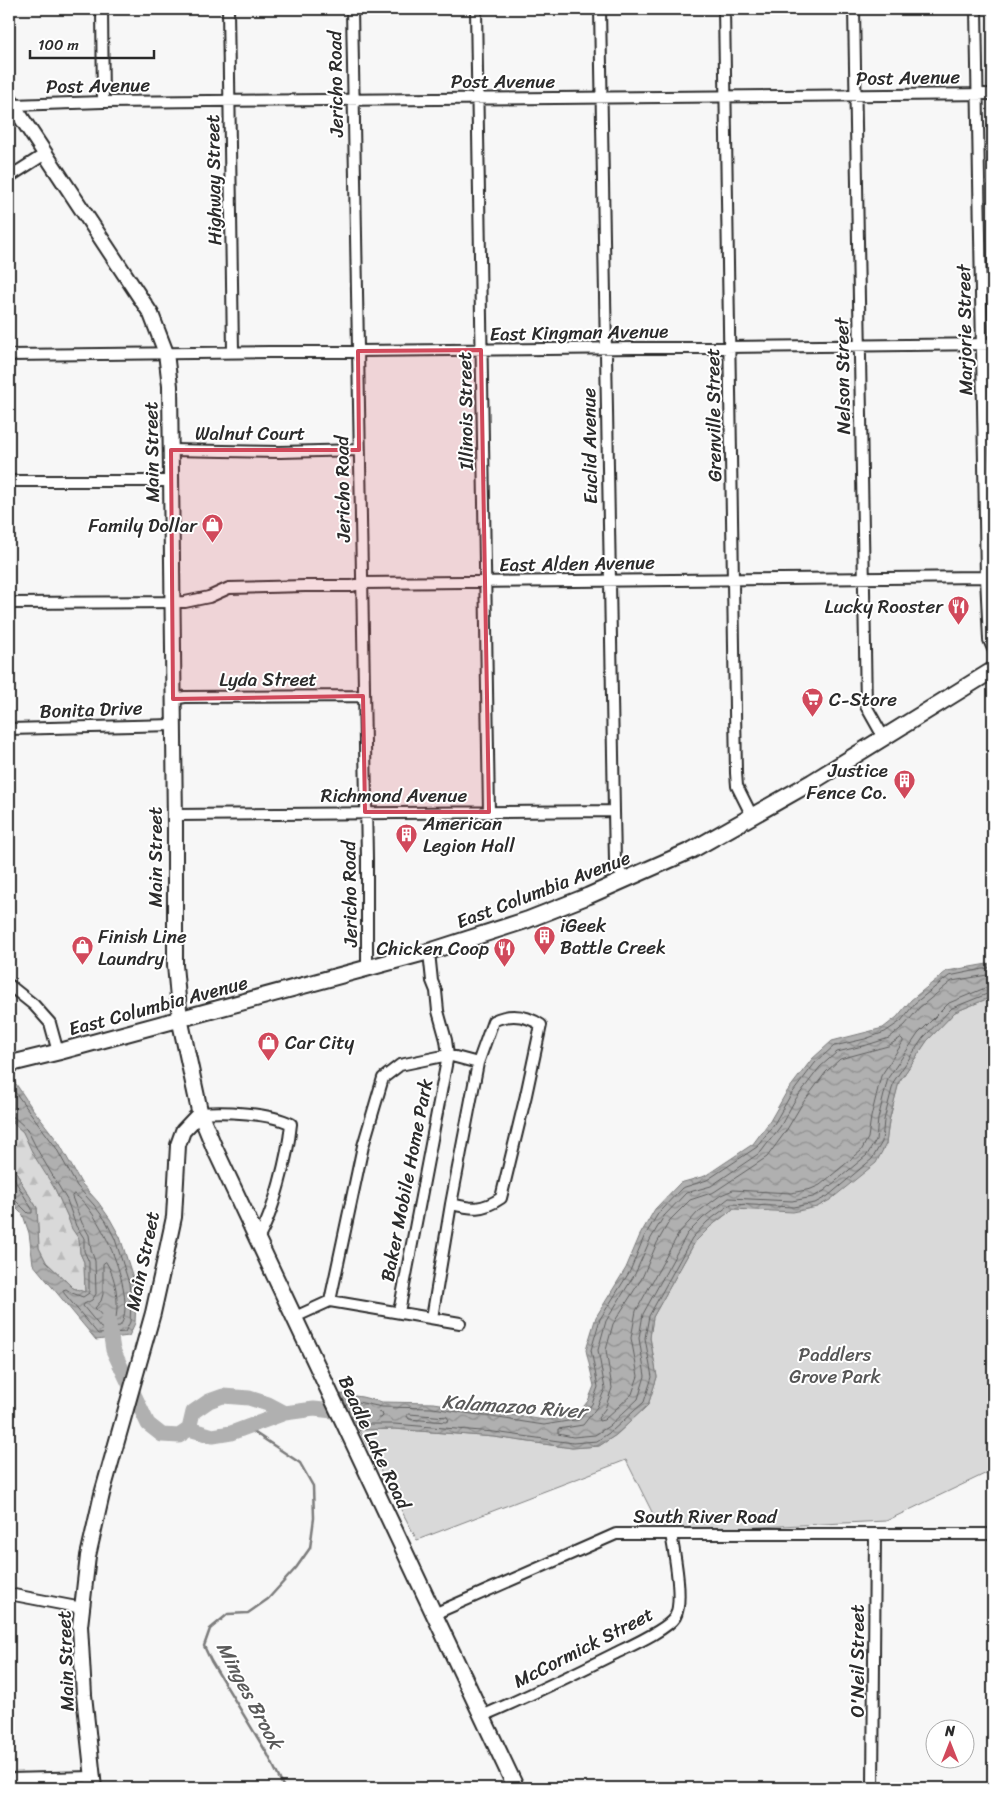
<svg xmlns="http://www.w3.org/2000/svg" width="1002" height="1797" font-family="Sriracha,sans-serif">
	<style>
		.green { fill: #d9d9d9; stroke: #828282 }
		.forest { fill: url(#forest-firs); stroke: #828282 }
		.water { fill: url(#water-waves); stroke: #7b7b7b }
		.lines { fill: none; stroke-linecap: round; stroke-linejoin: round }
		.shore { stroke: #606060; stroke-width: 1 }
		.stream { stroke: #7b7b7b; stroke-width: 2.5 }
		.river { stroke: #b0b0b0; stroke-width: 15 }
		.street-casing { stroke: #2b2b2b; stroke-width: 14 }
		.secondary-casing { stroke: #2b2b2b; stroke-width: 18 }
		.primary-casing { stroke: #2b2b2b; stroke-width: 19 }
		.street { stroke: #fff; stroke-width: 10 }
		.secondary { stroke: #fff; stroke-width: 14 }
		.primary { stroke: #fff; stroke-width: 15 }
		.marked { fill: #d1495b; fill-opacity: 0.2; stroke: #d1495b; stroke-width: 4; stroke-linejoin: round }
		.labels { text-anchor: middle; stroke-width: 4; stroke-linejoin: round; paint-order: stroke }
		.street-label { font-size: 19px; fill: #2b2b2b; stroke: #fff }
		.poi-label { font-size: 19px; fill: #2b2b2b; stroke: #fff; text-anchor: start }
		.park-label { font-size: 19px; fill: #565656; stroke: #fff }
		.water-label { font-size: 20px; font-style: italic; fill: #5a5a5a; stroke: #fff }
	</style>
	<defs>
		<pattern id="forest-firs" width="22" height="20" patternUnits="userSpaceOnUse" patternTransform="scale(1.25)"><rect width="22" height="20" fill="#d9d9d9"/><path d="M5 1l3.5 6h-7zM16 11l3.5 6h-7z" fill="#bababa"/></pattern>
		<pattern id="water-waves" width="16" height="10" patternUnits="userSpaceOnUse" patternTransform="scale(1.25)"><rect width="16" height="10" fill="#b0b0b0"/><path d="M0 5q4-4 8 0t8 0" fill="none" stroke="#8f8f8f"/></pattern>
	</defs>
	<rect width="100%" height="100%" fill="#f7f7f7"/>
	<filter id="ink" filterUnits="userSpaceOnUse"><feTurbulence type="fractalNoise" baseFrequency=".02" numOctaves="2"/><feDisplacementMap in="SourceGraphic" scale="10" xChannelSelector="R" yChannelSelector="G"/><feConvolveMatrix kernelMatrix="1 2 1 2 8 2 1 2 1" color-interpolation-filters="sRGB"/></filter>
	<g filter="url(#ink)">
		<!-- green -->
		<path class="green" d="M989 998 993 999V1470L886 1521 738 1528H660L626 1460 417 1540 359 1430 394 1429 494 1437 572 1448 599 1446 616 1435 648 1405 657 1377 650 1337 653 1317 695 1242 711 1226 733 1209 886 1144 889 1121 899 1082 927 1041 955 1012Z"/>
		<!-- forest -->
		<path class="forest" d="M11 1121 23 1132 55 1189 67 1215 72 1228 79 1239 80 1253 84 1262 85 1293 73 1288 46 1262 39 1248 37 1208 21 1182 9 1156V1123Z"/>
		<!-- water -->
		<path class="water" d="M993 963V999L989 998 955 1012 927 1041 899 1082 889 1121 886 1144 876 1163 830 1200 817 1207 793 1212 733 1209 711 1226 695 1242 653 1317 650 1338 657 1377 648 1405 616 1435 599 1446 572 1448 494 1437 394 1429 359 1430 341 1394 362 1397 382 1402 434 1403 545 1420 577 1415 588 1401 594 1386 586 1350 596 1317 626 1268 640 1235 655 1209 680 1183 705 1176 753 1144 770 1121 786 1093 812 1059 832 1041 883 1028 897 1017 911 1000 947 971Z
			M12 1078 32 1108 59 1143 81 1183 98 1202 110 1219 120 1237 134 1281 136 1302 135 1323 129 1336 96 1340 33 1264 29 1233 23 1215 9 1201V1156L21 1182 37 1208 39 1248 46 1262 73 1288 85 1292 84 1262 80 1253 79 1239 72 1229 67 1215 55 1189 33 1154 23 1132 11 1121 9 1123V1079Z"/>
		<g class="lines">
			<!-- shore -->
			<path class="shore" d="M993 967 949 976 915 1003 901 1021 885 1032 865 1039 834 1046 815 1063 790 1096 774 1124 757 1147 707 1180 682 1188 659 1212 644 1237 630 1271 600 1319 591 1350 598 1387 592 1404 580 1419 544 1425 433 1408 382 1407 353 1401 351 1404 361 1424H394L494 1432 573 1443 597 1441 612 1431 644 1402 652 1377 645 1338 649 1316 692 1238 707 1222 731 1204 793 1207 815 1203 828 1196 872 1159 882 1142 884 1120 894 1081 923 1038 952 1008 987 994H993
				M993 974 952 981 919 1008 905 1025 889 1038 867 1045 837 1052 820 1067 795 1100 780 1127 761 1152 711 1186 686 1193 664 1216 650 1240 635 1274 606 1321 598 1350 605 1389 597 1407 583 1425 558 1429V1434L573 1437 595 1435 609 1426 638 1399 645 1376 639 1338 643 1314 687 1234 703 1218 729 1198 792 1201 813 1197 824 1191 867 1155 876 1140 878 1119 888 1078 918 1034 949 1003 985 988H993
				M901 1038 903 1040V1042L881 1076 871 1117 868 1138 861 1151 820 1185 811 1189 791 1193 733 1190 721 1195 698 1212 679 1233 636 1311 631 1338 638 1376 632 1394 604 1420 599 1421 598 1418 605 1409 612 1388 606 1350 613 1324 642 1278 657 1243 670 1220 690 1200 714 1192 767 1157 786 1131 802 1104 826 1072 840 1059 888 1046Z
				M9 1084 55 1146 77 1186 94 1205 106 1221 115 1239 129 1283 131 1302 130 1322 125 1332 98 1334 63 1292V1290L66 1289 72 1293 83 1297 89 1293V1262L84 1251V1238L76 1226 67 1200 38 1151 27 1129 14 1117H9
				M9 1166 17 1184 32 1209V1213H28L14 1199 9 1197
				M74 1194C100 1209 139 1300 120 1326L101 1328 83 1306 84 1304 92 1300 96 1294 95 1261 91 1250 89 1235 82 1223 72 1197Z
				M106 1262C116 1277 119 1300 116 1318L106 1320 95 1308 101 1301 103 1294V1264Z
				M365 1409 382 1413 383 1416 381 1418H366L363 1412Z
				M409 1414 447 1417 449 1420 446 1422 409 1419 407 1416Z"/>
			<!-- stream -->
			<path class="stream" d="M246 1427 300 1463 313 1486 314 1518 310 1548 296 1568 268 1599 248 1613 228 1614 210 1629 204 1646 211 1661 268 1755 284 1788"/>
			<!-- river -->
			<path class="river" d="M108 1318 113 1350 148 1424 162 1435 179 1436 189 1429 193 1412 209 1401 223 1396 249 1398 268 1404 285 1413 314 1409 371 1415
				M189 1429 213 1436 231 1433 285 1413"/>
			<defs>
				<path id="street" d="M102 9 103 102
					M228 9 233 351
					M352 9 367 858V969
					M476 9 489 812
					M600 9 614 811 615 861 624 880
					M724 9 736 773 737 786 752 816
					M854 9 866 706 884 738
					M976 9 986 577 989 640 993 649
					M13 105 103 102 993 94
					M9 177 45 154
					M9 355 993 344
					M171 450 280 452 359 450
					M9 481H171
					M9 603 185 602 209 597 229 588 305 586H352L361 583 986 577
					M173 699 185 697 363 696
					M9 729 174 725
					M175 815 614 811
					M9 985 34 1005 50 1023 58 1052
					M200 1113C224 1111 271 1113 291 1124 288 1155 274 1212 258 1239
					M330 1301 363 1146 383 1078 400 1065 448 1055 478 1063
					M399 1312 448 1055 446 1040 438 1011 436 991 432 981 429 952
					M295 1317 330 1301 460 1323
					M432 1318 451 1204 478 1063 493 1021C510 1013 526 1015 541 1025L526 1095 501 1198C482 1211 472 1209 451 1204
					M9 1594 82 1608
					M434 1614 616 1534H993
					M482 1716C527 1697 570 1676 614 1654 628 1647 667 1630 675 1617 684 1601 674 1551 671 1534
					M9 1779 92 1777
					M873 1788 875 1534"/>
				<path id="secondary" d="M9 99 151 314 166 353 170 386 175 824V965L180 1020
					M94 1788 84 1695 80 1626 88 1556 102 1494 153 1313 165 1259 174 1217 178 1145 183 1131 200 1113"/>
				<path id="primary" d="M180 1020 200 1113 214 1147 516 1788
					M9 1064 58 1052 434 950 527 920 588 896 692 850 812 782 993 670"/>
			</defs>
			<!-- street casing -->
			<use href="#street" class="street-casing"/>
			<!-- secondary casing -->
			<use href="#secondary" class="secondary-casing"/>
			<!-- primary casing -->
			<use href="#primary" class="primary-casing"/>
			<!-- street -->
			<use href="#street" class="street"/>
			<!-- secondary -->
			<use href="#secondary" class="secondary"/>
			<!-- primary -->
			<use href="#primary" class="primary"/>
		</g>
	</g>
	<!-- marked area -->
	<path class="marked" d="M481 350 489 812H365L363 696 173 699 171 450H359L358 351Z"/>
	<!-- icons -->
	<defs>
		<symbol id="shop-pin" viewBox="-11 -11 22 30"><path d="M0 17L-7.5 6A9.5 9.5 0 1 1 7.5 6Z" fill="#d1495b" stroke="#fff"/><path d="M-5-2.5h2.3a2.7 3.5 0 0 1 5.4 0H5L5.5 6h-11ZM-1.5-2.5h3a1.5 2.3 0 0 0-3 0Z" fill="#fff"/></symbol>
		<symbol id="restaurant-pin" viewBox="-11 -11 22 30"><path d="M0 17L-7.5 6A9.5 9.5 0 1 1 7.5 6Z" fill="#d1495b" stroke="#fff"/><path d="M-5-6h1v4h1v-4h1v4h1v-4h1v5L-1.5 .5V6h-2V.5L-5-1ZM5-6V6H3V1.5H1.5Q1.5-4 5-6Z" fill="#fff"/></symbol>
		<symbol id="supermarket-pin" viewBox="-11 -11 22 30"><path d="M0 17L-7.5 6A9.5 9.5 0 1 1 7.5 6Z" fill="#d1495b" stroke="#fff"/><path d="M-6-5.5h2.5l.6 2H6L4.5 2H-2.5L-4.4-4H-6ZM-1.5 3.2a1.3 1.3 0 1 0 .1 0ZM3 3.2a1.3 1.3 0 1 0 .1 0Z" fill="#fff"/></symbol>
		<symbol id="building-pin" viewBox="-11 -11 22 30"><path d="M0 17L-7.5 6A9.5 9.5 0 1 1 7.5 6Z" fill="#d1495b" stroke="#fff"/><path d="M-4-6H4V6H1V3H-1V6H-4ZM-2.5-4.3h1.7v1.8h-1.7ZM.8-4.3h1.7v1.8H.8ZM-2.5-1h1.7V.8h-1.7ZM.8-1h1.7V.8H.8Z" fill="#fff"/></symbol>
	</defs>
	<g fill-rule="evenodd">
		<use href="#shop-pin" x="200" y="512" width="25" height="34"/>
		<use href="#restaurant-pin" x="946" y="594" width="25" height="34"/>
		<use href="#supermarket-pin" x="800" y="686" width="25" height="34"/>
		<use href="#building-pin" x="892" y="768" width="25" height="34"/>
		<use href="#building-pin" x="394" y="822" width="25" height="34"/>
		<use href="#building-pin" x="532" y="924" width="25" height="34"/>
		<use href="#shop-pin" x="70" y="934" width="25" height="34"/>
		<use href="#restaurant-pin" x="492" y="936" width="25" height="34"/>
		<use href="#shop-pin" x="256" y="1030" width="25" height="34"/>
	</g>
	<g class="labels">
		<!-- street labels -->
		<g class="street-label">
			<text transform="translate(908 77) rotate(-1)" y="7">Post Avenue</text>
			<text x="503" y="88">Post Avenue</text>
			<text transform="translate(335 84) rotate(-91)" y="7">Jericho Road</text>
			<text transform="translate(98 85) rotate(-1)" y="7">Post Avenue</text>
			<text transform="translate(213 180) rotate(-91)" y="7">Highway Street</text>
			<text transform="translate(964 330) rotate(-91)" y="7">Marjorie Street</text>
			<text transform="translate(579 332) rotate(-1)" y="7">East Kingman Avenue</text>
			<text transform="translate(842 376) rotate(-91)" y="7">Nelson Street</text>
			<text transform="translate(465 411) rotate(-91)" y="7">Illinois Street</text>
			<text transform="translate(713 415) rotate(-91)" y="7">Grenville Street</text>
			<text x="250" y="440">Walnut Court</text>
			<text transform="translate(589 446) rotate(-91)" y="7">Euclid Avenue</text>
			<text transform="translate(151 452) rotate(-91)" y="7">Main Street</text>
			<text transform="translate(342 489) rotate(-91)" y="7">Jericho Road</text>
			<text transform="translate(577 563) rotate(-1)" y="7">East Alden Avenue</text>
			<text x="268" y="686">Lyda Street</text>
			<text transform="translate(91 709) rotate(-2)" y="7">Bonita Drive</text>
			<text x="394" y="802">Richmond Avenue</text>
			<text transform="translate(155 857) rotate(-90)" y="7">Main Street</text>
			<text transform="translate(543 889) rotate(-21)" y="7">East Columbia Avenue</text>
			<text transform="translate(349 894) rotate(-91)" y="7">Jericho Road</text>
			<text transform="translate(158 1005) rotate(-15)" y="7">East Columbia Avenue</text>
			<text transform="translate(406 1180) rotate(-79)" y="7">Baker Mobile Home Park</text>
			<text transform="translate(142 1261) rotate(-78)" y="7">Main Street</text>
			<text transform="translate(375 1442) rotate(65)" y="7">Beadle Lake Road</text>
			<text x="705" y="1523">South River Road</text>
			<text transform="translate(583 1647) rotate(-27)" y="7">McCormick Street</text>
			<text transform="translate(65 1661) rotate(-92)" y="7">Main Street</text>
			<text transform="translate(857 1661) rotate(-90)" y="7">O'Neil Street</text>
		</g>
		<!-- poi labels -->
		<g class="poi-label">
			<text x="197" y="532" text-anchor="end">Family Dollar</text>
			<text x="943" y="613" text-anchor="end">Lucky Rooster</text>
			<text x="829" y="706">C-Store</text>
			<text x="888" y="777" text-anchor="end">Justice<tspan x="888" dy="22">Fence Co.</tspan></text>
			<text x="423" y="830">American<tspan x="423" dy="22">Legion Hall</tspan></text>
			<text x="560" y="932">iGeek<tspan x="560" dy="22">Battle Creek</tspan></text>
			<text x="98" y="943">Finish Line<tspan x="98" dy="22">Laundry</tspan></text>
			<text x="489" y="955" text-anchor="end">Chicken Coop</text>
			<text x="285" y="1049">Car City</text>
		</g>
		<!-- park labels -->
		<g class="park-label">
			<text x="835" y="1361">Paddlers<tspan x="835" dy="22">Grove Park</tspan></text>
		</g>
		<!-- water labels -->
		<g class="water-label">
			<text transform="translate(514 1406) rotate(4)" y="7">Kalamazoo River</text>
			<text transform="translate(250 1695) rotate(62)" y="7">Minges Brook</text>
		</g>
	</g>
	<!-- margin -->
	<rect width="1002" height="1797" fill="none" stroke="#fff" stroke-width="30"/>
	<rect x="15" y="15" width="972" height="1767" fill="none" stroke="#2b2b2b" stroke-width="2" filter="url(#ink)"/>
	<!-- north arrow -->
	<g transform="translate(950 1744)"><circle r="24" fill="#ffffff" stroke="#aaaaaa"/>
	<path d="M0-4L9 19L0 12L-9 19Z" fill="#d1495b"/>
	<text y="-8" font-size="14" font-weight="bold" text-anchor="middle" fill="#2b2b2b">N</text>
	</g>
	<!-- scale -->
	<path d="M30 50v8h124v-8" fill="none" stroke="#2b2b2b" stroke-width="2.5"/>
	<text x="38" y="50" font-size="15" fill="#2b2b2b" stroke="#ffffff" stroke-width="4" paint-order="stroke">100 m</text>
</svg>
